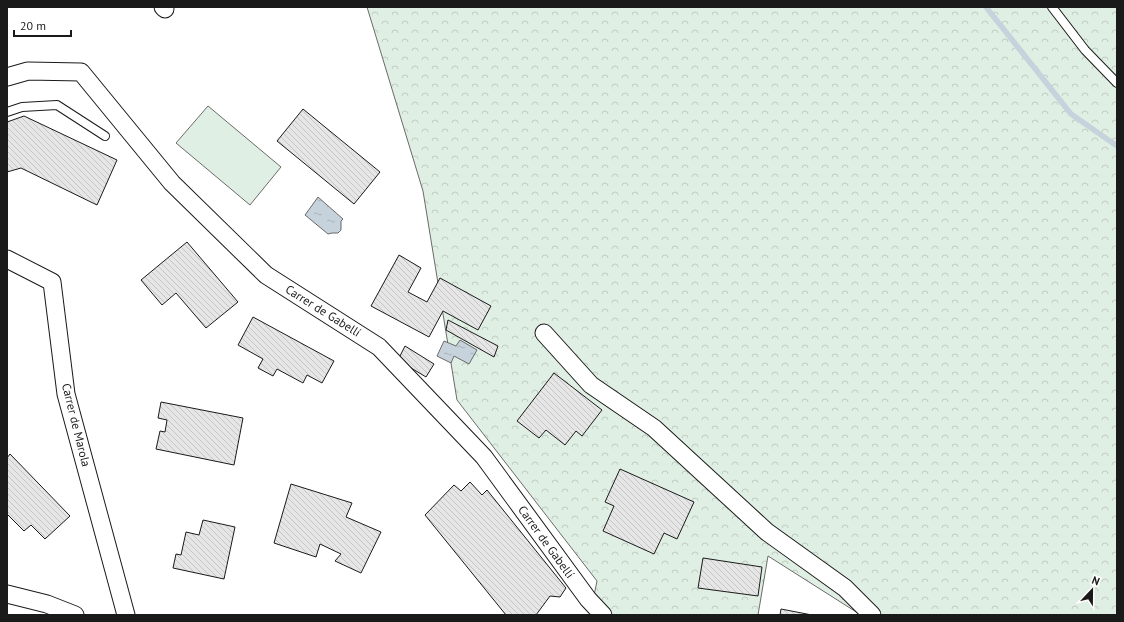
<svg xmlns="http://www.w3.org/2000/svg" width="1124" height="622" font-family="'PT Sans',sans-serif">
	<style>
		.forest { fill: url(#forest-crowns); stroke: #6a6a6a }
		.pitch { fill: #e0efe3; stroke: #6a6a6a }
		.water { fill: url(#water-ripples); stroke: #6a6a6a }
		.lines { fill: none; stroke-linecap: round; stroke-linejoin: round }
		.stream { stroke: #c6d2dc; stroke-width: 5.5 }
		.building { fill: url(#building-back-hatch); stroke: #1a1a1a }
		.lane-casing { stroke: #1a1a1a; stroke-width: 10 }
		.street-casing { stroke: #1a1a1a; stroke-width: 19 }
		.lane { stroke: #fff; stroke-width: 8 }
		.street { stroke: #fff; stroke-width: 17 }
		.labels { text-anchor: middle; stroke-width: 3; stroke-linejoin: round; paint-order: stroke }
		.street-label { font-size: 12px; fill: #1a1a1a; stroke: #fff }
	</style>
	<defs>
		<pattern id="forest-crowns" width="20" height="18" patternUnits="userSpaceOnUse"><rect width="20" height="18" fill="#e0efe3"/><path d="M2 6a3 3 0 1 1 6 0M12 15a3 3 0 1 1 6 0" fill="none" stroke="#c0ccc2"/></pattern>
		<pattern id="water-ripples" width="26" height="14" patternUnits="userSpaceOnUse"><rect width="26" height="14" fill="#c6d2dc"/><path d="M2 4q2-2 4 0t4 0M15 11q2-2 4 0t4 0" fill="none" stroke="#aab4bc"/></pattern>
		<pattern id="building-back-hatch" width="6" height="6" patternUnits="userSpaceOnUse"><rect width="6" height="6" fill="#e6e6e6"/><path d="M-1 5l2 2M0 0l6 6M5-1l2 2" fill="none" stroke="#c5c5c5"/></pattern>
	</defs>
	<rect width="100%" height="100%" fill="#fff"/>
	<!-- forest -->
	<path class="forest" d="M367 7H1117V615H861L768 556 758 615H590L597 581 457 400 423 191Z"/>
	<!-- pitch -->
	<path class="pitch" d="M208 106 281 167 250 205 176 143Z"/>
	<!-- water -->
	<path class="water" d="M318 197 343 219 341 221V230L338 233H332L328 234 305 215Z
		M460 340 477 350 469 364 454 356 451 363 437 356 444 341 456 346Z"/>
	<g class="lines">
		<!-- stream -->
		<path class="stream" d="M986 7 1071 114 1117 146"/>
	</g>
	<!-- building -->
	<path class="building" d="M303 109 380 172 354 204 277 141Z
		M24 116 117 160 97 205 21 168 7 172V122Z
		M187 242 238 302 206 328 176 293 162 305 141 280Z
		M399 255 421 268 408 292 427 302 440 278 491 306 478 330 443 311 429 337 371 306Z
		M253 317 334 361 322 383 307 375 303 383 277 369 273 376 258 368 263 359 238 345Z
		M448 320 498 346 494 357 446 330Z
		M405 346 434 364 426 377 398 360Z
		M554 373 602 410 582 436 576 431 565 445 546 430 539 438 517 421Z
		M161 402 243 418 234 465 156 449 160 431 165 432 167 420 158 418Z
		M10 454 70 516 45 539 31 525 24 531 7 514V458Z
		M620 469 694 502 677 539 664 533 654 554 603 531 614 506 605 502Z
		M470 482 482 495 487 490 566 588 560 597 550 596 536 615H506L425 515 454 485 461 491Z
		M291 484 352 503 346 517 381 532 361 573 335 561 341 554 320 544 316 557 274 543Z
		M203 520 235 527 224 579 173 568 176 554 181 555 186 532 199 535Z
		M703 558 762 567 758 596 698 588Z
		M781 609 812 615H780Z"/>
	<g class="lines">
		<defs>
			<path id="lane" d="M1052 7 1085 50 1117 83
				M7 112 22 107 57 105 105 136"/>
			<path id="street" d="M163 7 165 9
				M7 77 28 71 81 72 172 183 266 275 379 347 484 457 588 599 603 615
				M7 259 52 282 66 394 126 615
				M544 333 591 385 654 428 767 532 845 588 872 615
				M7 594 47 604 75 615"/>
		</defs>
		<!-- lane casing -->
		<use href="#lane" class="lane-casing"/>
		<!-- street casing -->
		<use href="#street" class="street-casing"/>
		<!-- lane -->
		<use href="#lane" class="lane"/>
		<!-- street -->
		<use href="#street" class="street"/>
	</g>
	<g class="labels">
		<!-- street labels -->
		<g class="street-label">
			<text transform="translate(323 311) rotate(32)" y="4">Carrer de Gabellí</text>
			<text transform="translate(76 425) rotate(76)" y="4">Carrer de Marola</text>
			<text transform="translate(546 542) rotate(54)" y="4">Carrer de Gabellí</text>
		</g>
	</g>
	<!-- border -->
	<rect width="1124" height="622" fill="none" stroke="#1a1a1a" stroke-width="16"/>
	<!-- north arrow -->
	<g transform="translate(1092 590) rotate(22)" stroke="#ffffff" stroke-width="3" paint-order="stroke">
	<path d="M0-3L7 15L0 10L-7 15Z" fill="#1a1a1a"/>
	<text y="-6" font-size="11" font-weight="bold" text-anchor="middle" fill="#1a1a1a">N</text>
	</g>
	<!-- scale -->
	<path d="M14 30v6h57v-6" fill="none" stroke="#1a1a1a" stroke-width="2"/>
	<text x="20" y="30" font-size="12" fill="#1a1a1a" stroke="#ffffff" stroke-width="3" paint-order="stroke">20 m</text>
</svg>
